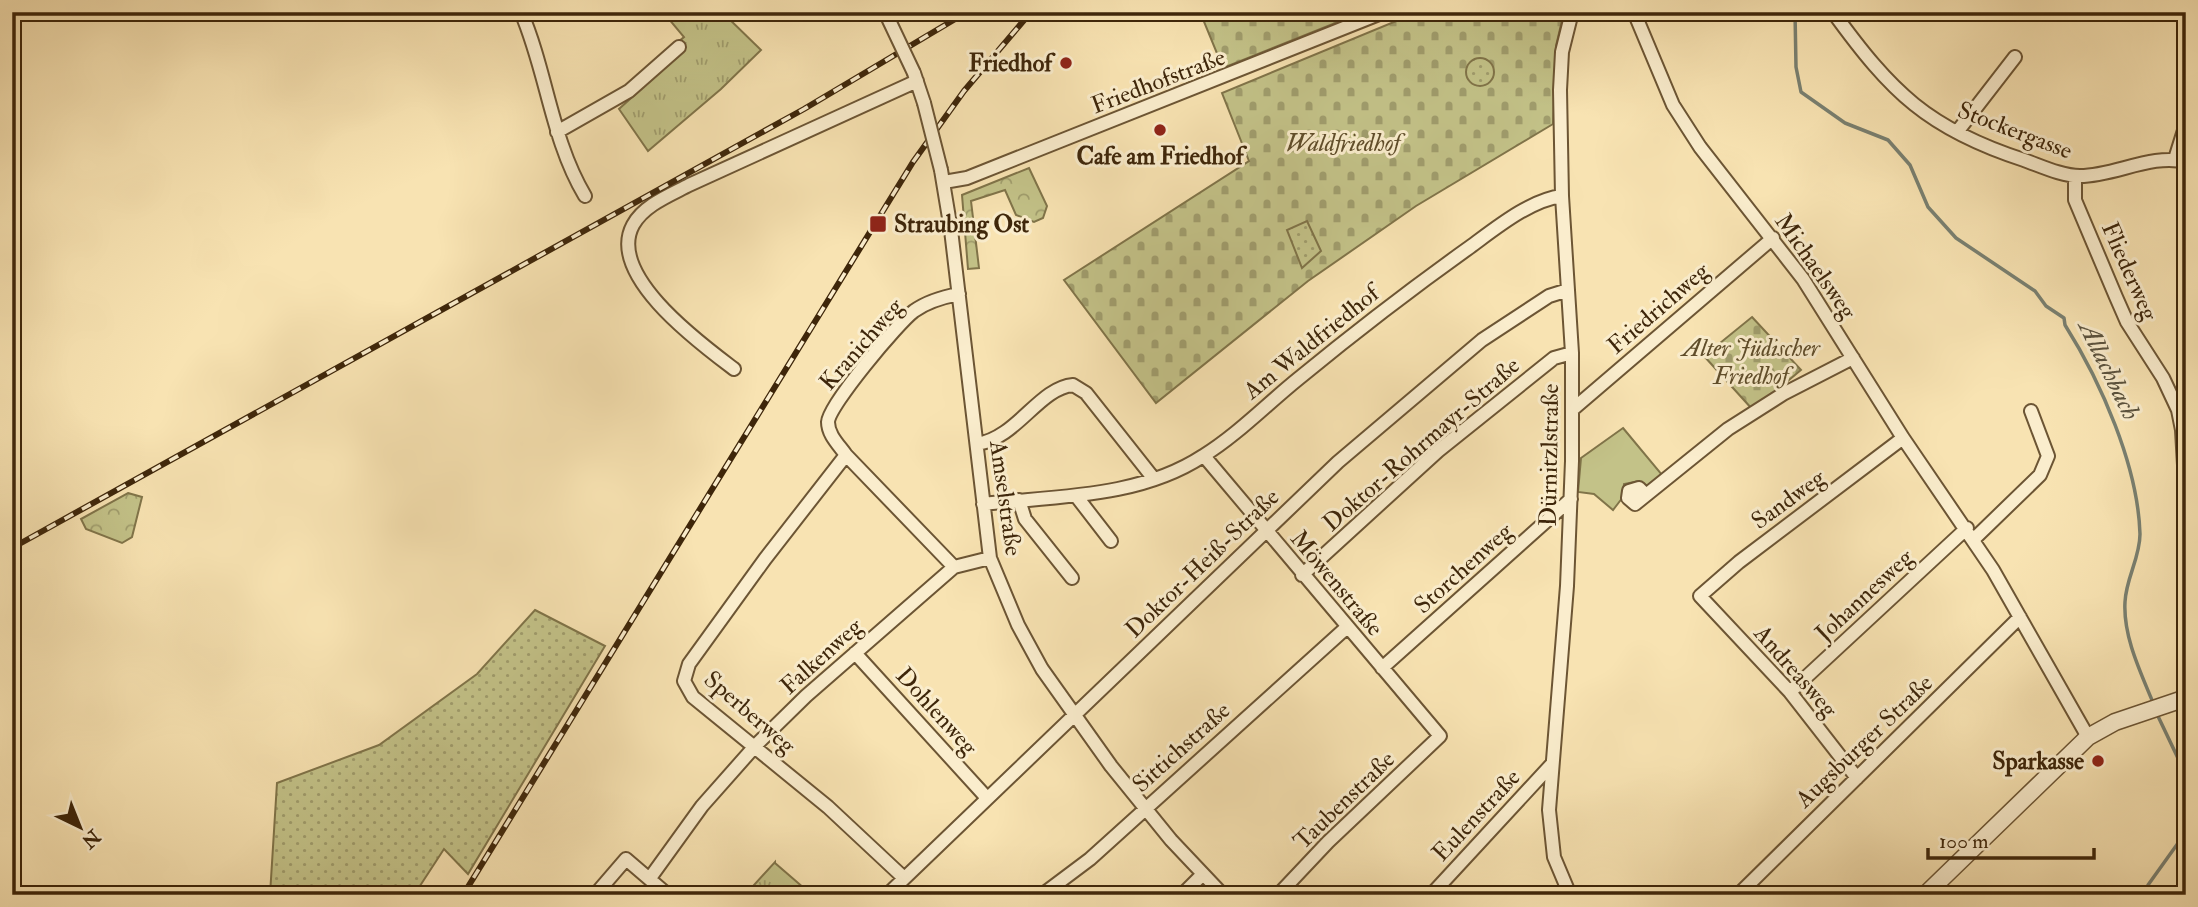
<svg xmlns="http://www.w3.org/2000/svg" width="2198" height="907" font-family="'IM FELL Double Pica',serif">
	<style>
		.grass { fill: url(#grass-tufts); stroke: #807449; stroke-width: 2 }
		.forest { fill: url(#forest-crowns); stroke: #807449; stroke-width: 2 }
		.cemetery { fill: url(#cemetery-stones); stroke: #807449; stroke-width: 2 }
		.park { fill: #c3c288; stroke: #807449; stroke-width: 2 }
		.garden { fill: url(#garden-dots); stroke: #807449; stroke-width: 2 }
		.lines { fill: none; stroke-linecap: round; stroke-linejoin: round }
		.stream { stroke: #798071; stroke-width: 3.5 }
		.minor-casing { stroke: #6c5534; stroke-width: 16 }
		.tertiary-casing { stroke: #6c5534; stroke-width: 19 }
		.minor { stroke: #faedcd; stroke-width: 12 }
		.tertiary { stroke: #faedcd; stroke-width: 16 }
		.rail-casing { stroke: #3e260a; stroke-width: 6 }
		.rail { stroke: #faedcd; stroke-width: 3.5; stroke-dasharray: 10; stroke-linecap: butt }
		.minor-bridge-casing { stroke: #6c5534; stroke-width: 16; stroke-linecap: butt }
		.minor-bridge { stroke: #faedcd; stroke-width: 12 }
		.poi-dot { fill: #8f2418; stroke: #faedcd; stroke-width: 2.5 }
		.labels { text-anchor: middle; stroke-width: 6; stroke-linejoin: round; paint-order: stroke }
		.poi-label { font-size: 24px; font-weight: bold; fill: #3e260a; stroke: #faedcd; text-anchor: end }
		.street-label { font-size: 24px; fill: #3e260a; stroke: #faedcd }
		.park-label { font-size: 24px; font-style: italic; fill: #5f4d2a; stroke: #faedcd }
		.water-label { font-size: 26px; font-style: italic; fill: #5b533e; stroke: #faedcd }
	</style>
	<defs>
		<pattern id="grass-tufts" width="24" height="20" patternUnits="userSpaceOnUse" patternTransform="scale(1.75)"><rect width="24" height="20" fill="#c3c288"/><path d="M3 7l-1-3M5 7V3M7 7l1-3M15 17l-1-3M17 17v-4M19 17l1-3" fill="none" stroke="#a09d6d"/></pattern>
		<pattern id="forest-crowns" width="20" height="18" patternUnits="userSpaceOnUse" patternTransform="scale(1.75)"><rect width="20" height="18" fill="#c3c288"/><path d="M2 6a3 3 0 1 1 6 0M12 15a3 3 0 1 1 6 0" fill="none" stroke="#a09d6d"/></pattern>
		<pattern id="cemetery-stones" width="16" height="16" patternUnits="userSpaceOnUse" patternTransform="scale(1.75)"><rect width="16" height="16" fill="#c3c288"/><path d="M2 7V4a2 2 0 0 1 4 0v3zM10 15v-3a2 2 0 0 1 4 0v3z" fill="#a09d6d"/></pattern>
		<pattern id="garden-dots" width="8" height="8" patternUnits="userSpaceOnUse" patternTransform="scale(1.75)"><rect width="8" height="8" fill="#c3c288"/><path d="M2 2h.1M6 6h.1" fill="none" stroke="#a09d6d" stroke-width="1.8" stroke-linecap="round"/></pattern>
	</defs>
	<rect width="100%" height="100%" fill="#f8e3b2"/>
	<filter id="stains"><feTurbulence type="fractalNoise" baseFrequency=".00286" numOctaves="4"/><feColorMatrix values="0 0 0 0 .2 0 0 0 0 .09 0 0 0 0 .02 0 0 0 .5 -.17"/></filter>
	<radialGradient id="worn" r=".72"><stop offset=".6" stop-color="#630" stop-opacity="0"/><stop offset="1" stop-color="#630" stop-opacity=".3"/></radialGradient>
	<!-- grass -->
	<path class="grass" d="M663 12H722L761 50 721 89 648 151 619 109 684 50 678 42 684 37Z
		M775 862V863L812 895H745Z"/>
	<!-- forest -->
	<path class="forest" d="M1029 168 1047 206 1043 218 1034 222 1016 215 1005 190 971 201 979 268 968 269 962 195Z
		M128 493 142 497 132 537 122 543 86 529 81 519Z"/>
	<!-- cemetery -->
	<path class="cemetery" d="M1200 12H1363L1223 68Z
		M1418 12H1564L1556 46 1553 124 1416 206 1308 281 1156 403 1064 280 1249 161 1222 93Z
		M1752 317 1801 370 1753 410 1704 356Z"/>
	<!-- park -->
	<path class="park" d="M1623 428 1663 476 1647 489 1639 481 1624 484 1623 497 1613 510 1594 494 1578 492 1581 458Z"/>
	<!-- garden -->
	<path class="garden" d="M1466 72a14 14 0 1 1 28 0a14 14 0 1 1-28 0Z
		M1307 221 1321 251 1302 268 1287 230Z
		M535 610 605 646 468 874 444 849 414 895H270L277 783 379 745 477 674Z"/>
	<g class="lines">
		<!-- stream -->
		<path class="stream" d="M1795 12 1796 67 1801 92 1845 123 1888 140 1910 165 1928 207 1956 238 2035 291 2046 306 2064 318 2065 325C2101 382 2138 466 2140 534 2140 558 2126 578 2125 602 2123 637 2141 673 2154 705
			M2156 712 2186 775
			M2148 895V885L2186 832"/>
		<defs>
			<path id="minor" d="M521 12C547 72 551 139 585 196
				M1634 12 1673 105 1700 147 1803 279 1903 438 1993 570 2088 737
				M1833 12C1891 92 1928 129 2024 160 2041 166 2062 176 2080 176 2115 176 2152 153 2186 162
				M2153 14 2154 12
				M914 73 924 103
				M557 132 629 91 679 47
				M1957 132 2015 57
				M2175 159 2186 124
				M941 170 951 230 990 558 1018 625 1042 669 1111 766 1171 840 1223 895
				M2075 176V200L2116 297 2127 322 2163 378 2178 410 2182 430 2186 500
				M944 182 967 178 1384 12
				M734 369C701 344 606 275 633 225 644 205 670 195 689 185L917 81
				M1572 410 1773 238
				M977 444C1017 438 1039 388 1073 385L1086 393 1154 479
				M846 455 765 559 689 664 684 681 693 697 828 807 904 878
				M1204 456 1440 736 1328 842 1278 895
				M1646 495 1639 488 1629 491 1628 498 1635 504 1728 429 1783 394 1853 358
				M1077 497 1111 541
				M1019 500 1025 519 1072 578
				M983 504C1057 496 1139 498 1203 456 1237 435 1267 404 1298 379 1354 333 1411 289 1470 247 1496 228 1530 200 1562 196
				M1974 539 2040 475 2048 456 2031 411
				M954 567 846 455C839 445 828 435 828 422 829 405 898 323 914 311 928 301 943 297 959 294
				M1302 575 1438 451 1554 358 1572 353
				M855 653 987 798
				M1382 668 1571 499
				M1790 692 1967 528
				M1857 778 1790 692 1700 596 1739 562 1903 438
				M650 878 702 806 756 745 806 696 954 567 990 558
				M595 895 626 859 668 895
				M887 895 1338 462 1482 340 1549 296 1568 290
				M1042 895 1090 859 1346 628
				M1182 895 1203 874
				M1431 895 1552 764
				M1570 895 1554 857 1549 810 1567 586 1572 461V353L1562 196 1560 90 1562 52 1572 12
				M1738 895 2020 617"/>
			<path id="tertiary" d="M1925 895 2088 737 2115 722 2186 698"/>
		</defs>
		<!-- minor casing -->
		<use href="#minor" class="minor-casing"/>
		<!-- tertiary casing -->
		<use href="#tertiary" class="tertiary-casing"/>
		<!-- minor -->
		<use href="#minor" class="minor"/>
		<!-- tertiary -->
		<use href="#tertiary" class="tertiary"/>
		<defs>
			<path id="rail" d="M12 548 804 109 967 12
				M463 895 913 162 964 91 1031 12"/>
		</defs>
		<!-- rail casing -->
		<use href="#rail" class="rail-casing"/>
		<!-- rail -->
		<use href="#rail" class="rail"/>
		<defs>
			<path id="minor-bridge" d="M887 16 914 73
				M924 103 941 170"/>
		</defs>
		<!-- minor-bridge casing -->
		<use href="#minor-bridge" class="minor-bridge-casing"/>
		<!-- minor-bridge -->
		<use href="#minor-bridge" class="minor-bridge"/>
	</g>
	<!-- markers -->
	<g class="poi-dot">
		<circle cx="1066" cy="63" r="7"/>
		<circle cx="1160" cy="130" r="7"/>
		<rect x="869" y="215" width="18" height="18" rx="3.5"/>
		<circle cx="2098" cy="761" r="7"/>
	</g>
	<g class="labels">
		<!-- poi labels -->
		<g class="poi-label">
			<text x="1052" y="71">Friedhof</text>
			<text x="1160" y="164" text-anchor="middle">Cafe am Friedhof</text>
			<text x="894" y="232" text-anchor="start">Straubing Ost</text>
			<text x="2084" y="769">Sparkasse</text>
		</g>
		<!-- street labels -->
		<g class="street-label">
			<text transform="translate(1158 81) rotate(-21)" y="8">Friedhofstraße</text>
			<text transform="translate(2015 130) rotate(21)" y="8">Stockergasse</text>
			<text transform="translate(1816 266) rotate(55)" y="8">Michaelsweg</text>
			<text transform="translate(2130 271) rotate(66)" y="8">Fliederweg</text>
			<text transform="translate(1658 308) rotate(-41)" y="8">Friedrichweg</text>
			<text transform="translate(1311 342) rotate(-39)" y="8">Am Waldfriedhof</text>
			<text transform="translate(861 344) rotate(-49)" y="8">Kranichweg</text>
			<text transform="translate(1421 444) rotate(-41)" y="8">Doktor-Rohrmayr-Straße</text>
			<text transform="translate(1549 455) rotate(-89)" y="8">Dürnitzlstraße</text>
			<text transform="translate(1006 498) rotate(82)" y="8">Amselstraße</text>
			<text transform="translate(1788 499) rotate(-36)" y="8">Sandweg</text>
			<text transform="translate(1202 563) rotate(-44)" y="8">Doktor-Heiß-Straße</text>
			<text transform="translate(1463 568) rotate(-42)" y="8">Storchenweg</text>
			<text transform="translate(1337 583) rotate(50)" y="8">Möwenstraße</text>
			<text transform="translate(1864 595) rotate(-43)" y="8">Johannesweg</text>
			<text transform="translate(821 656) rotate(-42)" y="8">Falkenweg</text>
			<text transform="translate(1796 671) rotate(49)" y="8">Andreasweg</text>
			<text transform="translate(937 711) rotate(48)" y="8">Dohlenweg</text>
			<text transform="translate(750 712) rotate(41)" y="8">Sperberweg</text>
			<text transform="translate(1864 741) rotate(-44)" y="8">Augsburger Straße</text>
			<text transform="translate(1181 747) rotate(-42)" y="8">Sittichstraße</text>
			<text transform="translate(1344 800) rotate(-44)" y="8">Taubenstraße</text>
			<text transform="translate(1476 815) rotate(-47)" y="8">Eulenstraße</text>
		</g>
		<!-- park labels -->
		<g class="park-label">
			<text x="1343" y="151">Waldfriedhof</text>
			<text x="1751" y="356">Alter Jüdischer<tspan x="1751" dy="28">Friedhof</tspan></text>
		</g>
		<!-- water labels -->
		<g class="water-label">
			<text transform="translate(2110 370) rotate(64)" y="9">Allachbach</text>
		</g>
	</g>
	<!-- margin -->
	<rect width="2198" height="907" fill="none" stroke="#f8e3b2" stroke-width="42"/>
	<rect x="14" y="14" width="2170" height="879" fill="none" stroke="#3e260a" stroke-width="3.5"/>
	<rect x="21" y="21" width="2156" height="865" fill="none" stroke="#3e260a" stroke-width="2"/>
	<!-- north arrow -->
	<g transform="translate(80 827) rotate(137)" stroke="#faedcd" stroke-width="5" paint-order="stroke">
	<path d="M0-5L12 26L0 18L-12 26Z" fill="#3e260a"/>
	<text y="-10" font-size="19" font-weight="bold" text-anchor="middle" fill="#3e260a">N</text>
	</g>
	<!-- scale -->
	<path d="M1928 848v10h166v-10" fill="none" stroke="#3e260a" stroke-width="3.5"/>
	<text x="1939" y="848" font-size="21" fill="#3e260a" stroke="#faedcd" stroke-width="5" paint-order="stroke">100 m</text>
	<rect width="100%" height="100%" filter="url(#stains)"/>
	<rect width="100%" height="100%" fill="url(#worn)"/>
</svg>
